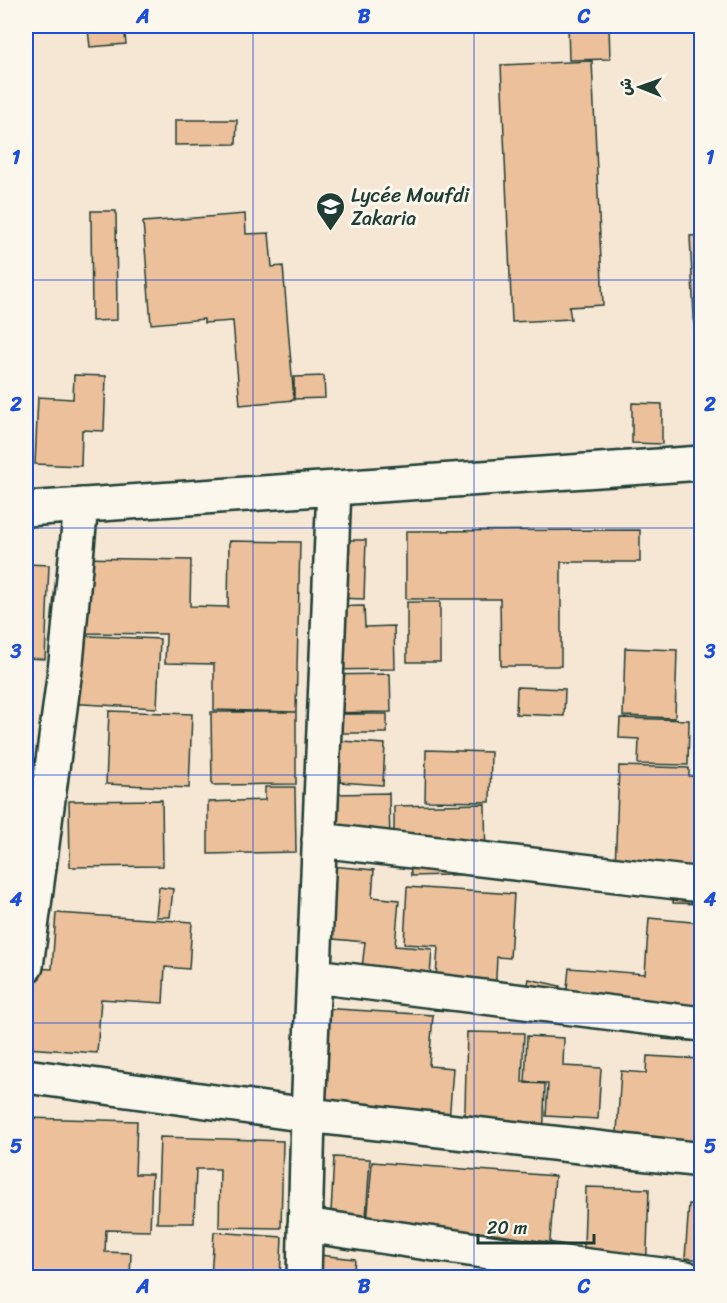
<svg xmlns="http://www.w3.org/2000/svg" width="727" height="1303" font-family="Sriracha,'Playpen Sans Arabic',sans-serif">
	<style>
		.building { fill: #ebc09b; stroke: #1f3d34; stroke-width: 1.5 }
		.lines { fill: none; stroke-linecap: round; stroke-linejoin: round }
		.street-casing { stroke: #1f3d34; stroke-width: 38 }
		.street { stroke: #fbf7ec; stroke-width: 33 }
		.grid { fill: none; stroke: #1d4ed8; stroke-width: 1.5; stroke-opacity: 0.55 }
		.labels { text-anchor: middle; stroke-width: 6; stroke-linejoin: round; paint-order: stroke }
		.poi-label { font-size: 20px; fill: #1f3d34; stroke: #fbf7ec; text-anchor: start }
		.neatline { fill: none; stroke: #1d4ed8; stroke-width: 2 }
		.grid-label { font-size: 20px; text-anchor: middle; font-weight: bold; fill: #1d4ed8 }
	</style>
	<rect width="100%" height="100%" fill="#f6e6d4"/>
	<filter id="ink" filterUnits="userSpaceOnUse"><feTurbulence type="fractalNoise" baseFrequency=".0167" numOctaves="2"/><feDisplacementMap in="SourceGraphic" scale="12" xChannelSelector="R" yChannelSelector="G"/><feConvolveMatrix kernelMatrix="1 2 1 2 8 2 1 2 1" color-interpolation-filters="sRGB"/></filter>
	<g filter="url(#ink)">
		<!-- building -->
		<path class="building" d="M124 26 126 44 90 47 88 30Z
			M568 26H609L610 59 569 60Z
			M592 61 603 305 569 307 571 319 512 322 501 65Z
			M175 120H237L236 144 175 145Z
			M91 211H116L117 320 92 321Z
			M245 214 246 234 269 233 272 267 283 266 294 400 240 405 233 321 204 323V319L151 324 143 222Z
			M702 235V396L698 397 690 236Z
			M74 375 106 376 104 431 82 430 81 466 35 464 38 397 73 399Z
			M324 376 325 398 294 399V377Z
			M632 403 662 404V444L632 443Z
			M640 530V562H561V666H501L500 599H406V531Z
			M337 540H366L364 599 336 598Z
			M229 541 300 542 296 712 214 710V664L165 663 166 634 76 633 78 558 191 560 190 606 228 607Z
			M26 564 49 565 45 659 26 658Z
			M407 602H440V662H407Z
			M364 606 365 627 394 626 395 669 324 670 322 607Z
			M67 635 160 639 157 708 64 703Z
			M625 648 677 650 675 718 623 716Z
			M390 674 391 712 319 713 318 675Z
			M517 687 565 689 564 716 516 714Z
			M26 710H31L27 895H26Z
			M109 711 192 714 189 788 106 784Z
			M211 712H296V784L212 785Z
			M320 714H387V733H319Z
			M620 718 689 720 688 765 638 764 639 739 619 738Z
			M326 740 385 744 383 785 324 781Z
			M426 750 491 752 490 802 425 801Z
			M619 766 689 768V776L702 777V904L673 903 675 870 615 868Z
			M265 787H295L296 852 208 854V802L265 800Z
			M389 793 390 847H336L335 794Z
			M162 800 163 866 70 867 69 801Z
			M485 804 486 874 411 876 409 834H394V806Z
			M330 866 374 870 372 897 399 900 395 946 432 949 428 1002 362 968 365 942 323 938Z
			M159 887 173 889 170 917H156Z
			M407 887 514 894 510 958 497 957 495 997 467 995 466 1012 434 1010 438 946 404 944Z
			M56 913 192 922 189 969 165 967 163 1003 101 999 97 1053 26 1048 32 968 52 969Z
			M649 918 702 923V1042L663 1039 664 1034 607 1029V1022L564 1018 569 968 645 974Z
			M529 979 560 986 554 1014 523 1007Z
			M321 1008 433 1015 429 1066 453 1068 448 1136 312 1127Z
			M467 1032 524 1033 522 1082 545 1083 543 1148 464 1146Z
			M527 1036 564 1038 563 1066 601 1068 598 1119 546 1116 548 1084 525 1083Z
			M647 1056 701 1059 698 1088H702V1123H698L694 1167 615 1162 621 1071 646 1073Z
			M26 1118 137 1121 135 1174H152L150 1231 106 1230 105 1252 131 1253 130 1278H26Z
			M160 1137 283 1141 281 1228 219 1227 220 1169H196L194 1223H157Z
			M334 1157 370 1159 365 1233 330 1231Z
			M372 1162 555 1176 548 1266 365 1249Z
			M586 1187 649 1189 646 1278 583 1275Z
			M689 1204 702 1205V1260L685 1258Z
			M214 1232 282 1237 280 1278H211Z
			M319 1255 355 1259 354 1269 443 1278H317Z"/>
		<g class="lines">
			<defs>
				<path id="street" d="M26 509 702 463
					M319 840 702 885
					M26 966 66 662 81 505
					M314 976 702 1024
					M26 1076 308 1115 702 1160
					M305 1225 572 1264 686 1278
					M304 1278 308 1115 334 488"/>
			</defs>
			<!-- street casing -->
			<use href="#street" class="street-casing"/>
			<!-- street -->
			<use href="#street" class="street"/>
		</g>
	</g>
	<!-- grid -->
	<path class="grid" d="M253 26V1278M474 26V1278M26 280H702M26 528H702M26 775H702M26 1023H702"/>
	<!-- icons -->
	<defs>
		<symbol id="school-pin" viewBox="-11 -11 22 30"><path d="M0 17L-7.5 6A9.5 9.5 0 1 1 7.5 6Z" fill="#1f3d34" stroke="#fbf7ec"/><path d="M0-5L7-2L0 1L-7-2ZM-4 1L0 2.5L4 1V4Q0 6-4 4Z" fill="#fff"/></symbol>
	</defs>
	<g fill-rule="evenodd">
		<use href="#school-pin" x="314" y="190" width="33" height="45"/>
	</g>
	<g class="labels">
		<!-- poi labels -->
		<g class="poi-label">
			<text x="351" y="202">Lycée Moufdi<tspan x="351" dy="23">Zakaria</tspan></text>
		</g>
	</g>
	<!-- margin -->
	<rect width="727" height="1303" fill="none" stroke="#fbf7ec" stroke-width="66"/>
	<!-- north arrow -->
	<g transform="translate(640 87) rotate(271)" stroke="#fbf7ec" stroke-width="4.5" paint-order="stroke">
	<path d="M0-4.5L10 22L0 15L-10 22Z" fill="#1f3d34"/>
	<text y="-9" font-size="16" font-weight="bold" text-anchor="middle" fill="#1f3d34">ش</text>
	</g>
	<!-- scale -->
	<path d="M478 1234v9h116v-9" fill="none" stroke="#1f3d34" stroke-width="3"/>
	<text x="487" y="1234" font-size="18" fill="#1f3d34" stroke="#fbf7ec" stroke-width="4.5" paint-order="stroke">20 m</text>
	<rect x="33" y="33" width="661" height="1237" class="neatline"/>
	<g class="grid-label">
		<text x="143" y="23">A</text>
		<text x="364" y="23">B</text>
		<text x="584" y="23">C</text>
		<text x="16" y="164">1</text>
		<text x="710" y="164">1</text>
		<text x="16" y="411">2</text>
		<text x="710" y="411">2</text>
		<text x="16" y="658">3</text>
		<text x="710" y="658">3</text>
		<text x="16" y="906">4</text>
		<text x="710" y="906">4</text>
		<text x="16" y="1153">5</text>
		<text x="710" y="1153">5</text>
		<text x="143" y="1293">A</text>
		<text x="364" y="1293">B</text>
		<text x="584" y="1293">C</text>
	</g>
</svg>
